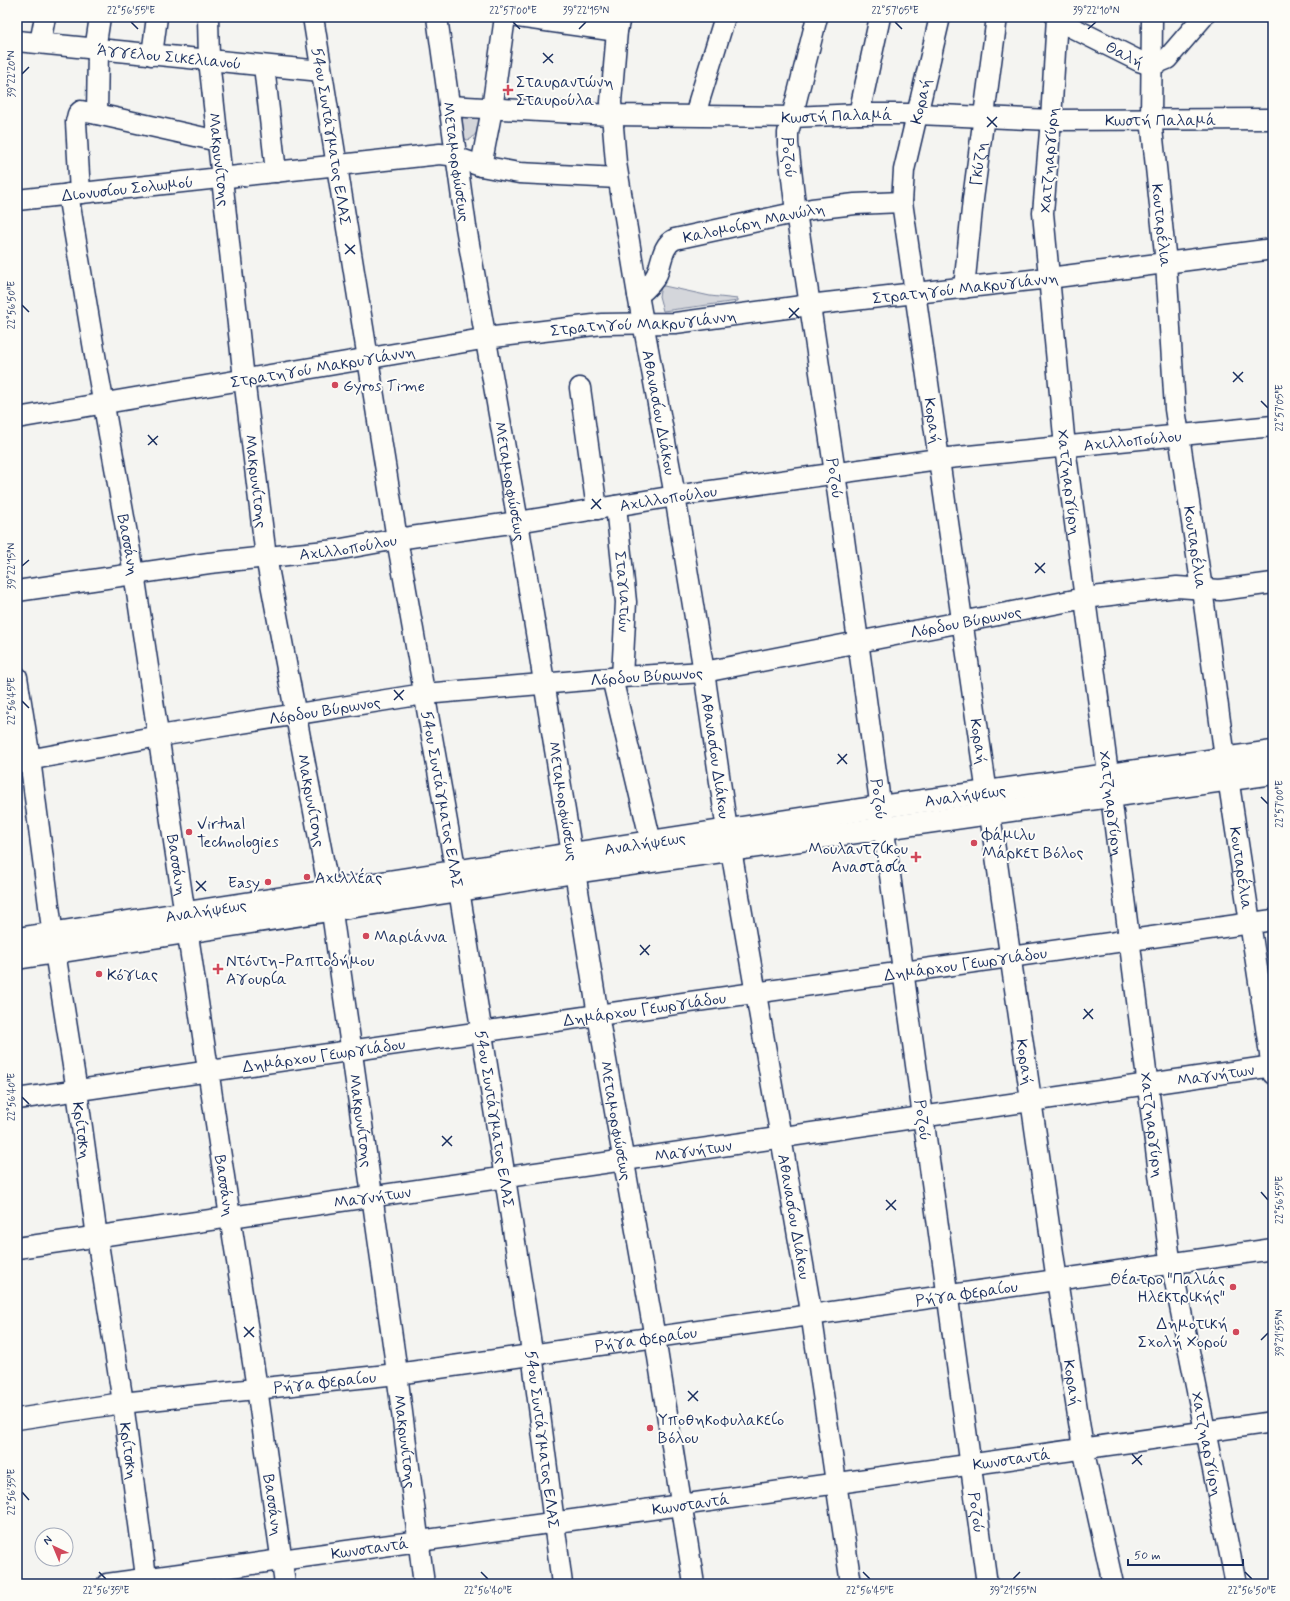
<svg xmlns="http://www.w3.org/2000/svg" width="1290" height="1601" font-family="Mynerve,sans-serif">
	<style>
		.green { fill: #d4d6db; stroke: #78829c }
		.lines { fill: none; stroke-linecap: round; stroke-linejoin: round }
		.minor-casing { stroke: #1b2f5e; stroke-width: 23 }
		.major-casing { stroke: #1b2f5e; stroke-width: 25 }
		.minor { stroke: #fdfcf7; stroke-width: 20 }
		.major { stroke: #fdfcf7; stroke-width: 22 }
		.ticks { fill: none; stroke: #1b2f5e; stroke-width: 1.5 }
		.poi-dot { fill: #d1495b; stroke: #fdfcf7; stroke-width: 1.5 }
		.labels { text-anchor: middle; stroke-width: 4; stroke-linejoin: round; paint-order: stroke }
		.street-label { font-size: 16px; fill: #1b2f5e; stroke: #fdfcf7 }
		.poi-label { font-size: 16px; fill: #1b2f5e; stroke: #fdfcf7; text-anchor: start }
		.neatline { fill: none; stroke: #1b2f5e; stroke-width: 1.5 }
		.ticks-label { font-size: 10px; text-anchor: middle; fill: #1b2f5e }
	</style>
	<rect width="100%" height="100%" fill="#f4f4f1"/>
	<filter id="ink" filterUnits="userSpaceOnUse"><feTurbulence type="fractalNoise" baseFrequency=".025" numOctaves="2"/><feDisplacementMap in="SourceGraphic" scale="8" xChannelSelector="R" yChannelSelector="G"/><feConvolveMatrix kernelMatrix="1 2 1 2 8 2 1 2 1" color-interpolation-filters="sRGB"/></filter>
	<g filter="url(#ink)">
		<!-- green -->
		<path class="green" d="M464 116 481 119 480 129 471 139 467 140 464 138 462 118Z
			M664 286 710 296 738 299V301L663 311 659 296 661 287Z"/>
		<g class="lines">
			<defs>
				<g id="minor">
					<path id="s1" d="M208 17 209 60 243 370 266 557 329 891 395 1358 424 1584"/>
					<path id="s2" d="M313 17 397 539 459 890 505 1178 530 1338 562 1584"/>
					<path id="s3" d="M437 17 466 227 518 522 572 854"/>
					<path d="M518 17 617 31"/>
					<path id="s4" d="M620 17 617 31 611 102 616 163 638 295 675 496 704 672 727 830"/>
					<path id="s5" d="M817 17 788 133V144L796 212 835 473 987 1584"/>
					<path id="s6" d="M940 17 904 170 902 202 1055 1267 1083 1448 1113 1584"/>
					<path id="s7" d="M1057 17 1051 120 1043 213 1065 447 1111 796 1169 1252 1236 1584"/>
					<path id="s8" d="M1152 17 1151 119 1166 263 1175 409 1202 589 1225 758 1273 1074"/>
					<path id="s9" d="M1057 20 1139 61 1148 64H1155L1167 59 1203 17"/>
					<path id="s10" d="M17 41 321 71"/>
					<path d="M40 43 45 17"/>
					<path d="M95 50 100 17"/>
					<path d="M152 55 157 17"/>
					<path d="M264 66 276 172"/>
					<path id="s11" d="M449 106 611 115 792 117 859 114H918L1051 120 1273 119"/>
					<path d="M97 114 98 50"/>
					<path d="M859 114 880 17"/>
					<path d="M696 115 699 101 725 17"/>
					<path d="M481 166 492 109 505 17"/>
					<path d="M80 193 76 122 78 114 81 111 97 114 218 141"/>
					<path id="s12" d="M68 194 97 367 134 573 230 1217 257 1388 285 1584"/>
					<path id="s13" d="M17 200 440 154 449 155 481 166 519 173 618 178"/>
					<path id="s14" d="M964 288 973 199 997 17"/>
					<path id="s15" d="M638 295C646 289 653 283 657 274 662 262 662 245 675 239L812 209 855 204 902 202"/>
					<path d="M580 388 597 509"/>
					<path id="s16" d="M17 418 494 337 602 324 675 323 809 305 1049 278 1273 249"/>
					<path id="s17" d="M616 506 626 602 622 677"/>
					<path id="s18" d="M17 591 209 563 336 550 397 539 518 522 675 496 938 459 1273 426"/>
					<path id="s19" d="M17 677 30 759 55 952 77 1091 97 1237 122 1396 147 1584"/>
					<path d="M612 678 651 842"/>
					<path id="s20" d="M17 762 159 736 424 694 622 677 704 672 1085 598 1177 587 1220 590 1273 583"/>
					<path id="s21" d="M731 850 809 1299 851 1584"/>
					<path id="s22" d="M575 872 598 1015 655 1338 694 1584"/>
					<path id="s23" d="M17 1099 598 1015 1273 920"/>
					<path id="s24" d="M17 1248 1273 1066"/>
					<path id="s25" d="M17 1419 122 1403 397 1374 1273 1249"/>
					<path id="s26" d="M107 1584 681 1505 1273 1422"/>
				</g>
				<g id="major">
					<path id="s27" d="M17 939 879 807 1273 752"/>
					<path d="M17 958 575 872 1273 773"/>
				</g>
			</defs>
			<!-- minor casing -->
			<use href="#minor" class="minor-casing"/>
			<!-- major casing -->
			<use href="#major" class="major-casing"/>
			<!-- minor -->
			<use href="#minor" class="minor"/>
			<!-- major -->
			<use href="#major" class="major"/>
		</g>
	</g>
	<!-- ticks -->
	<path class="ticks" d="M131 22 138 29M513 22 520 29M895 22 902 29M579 29 586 22M1088 29 1096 22M543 53 553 63M543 63 553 54M22 74 29 67M987 117 997 127M987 127 997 117M345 244 355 254M345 254 355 245M22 305 29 312M789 308 799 318M789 318 799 308M1233 372 1243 382M1233 382 1243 372M1261 401 1268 408M148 435 157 445M148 445 158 436M592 499 601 509M591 509 601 499M1035 563 1045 573M22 566 29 560M1035 573 1045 563M394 690 403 700M394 700 404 690M22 701 29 708M838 754 847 764M837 764 847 754M1261 797 1268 804M196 881 206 891M196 891 206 881M640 945 649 955M640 955 650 945M1084 1009 1093 1019M1083 1019 1093 1009M22 1097 29 1104M442 1136 452 1146M442 1146 452 1136M1261 1192 1268 1200M886 1200 896 1210M886 1210 896 1200M244 1327 254 1337M244 1337 254 1327M1261 1340 1268 1333M688 1391 698 1401M688 1401 698 1391M1132 1454 1142 1465M1132 1464 1142 1455M22 1492 29 1500M99 1572 106 1579M481 1572 488 1579M863 1572 870 1579M1245 1572 1252 1579M1013 1579 1020 1572"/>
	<!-- markers -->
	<g class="poi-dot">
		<path d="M506 84h4v4h4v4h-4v4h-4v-4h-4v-4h4z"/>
		<circle cx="335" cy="385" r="4"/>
		<circle cx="189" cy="832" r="4"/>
		<circle cx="974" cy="843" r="4"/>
		<path d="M914 851h4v4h4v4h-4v4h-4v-4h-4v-4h4z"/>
		<circle cx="307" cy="877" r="4"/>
		<circle cx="268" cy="882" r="4"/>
		<circle cx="366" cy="936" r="4"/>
		<path d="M216 963h4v4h4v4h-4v4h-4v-4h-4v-4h4z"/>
		<circle cx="99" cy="974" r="4"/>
		<circle cx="1233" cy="1287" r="4"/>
		<circle cx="1236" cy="1332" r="4"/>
		<circle cx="650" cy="1428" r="4"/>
	</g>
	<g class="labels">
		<!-- street labels -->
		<g class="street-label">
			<text dy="6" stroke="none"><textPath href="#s9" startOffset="76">Θαλή</textPath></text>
			<text dy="6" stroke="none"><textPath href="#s10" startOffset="153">Άγγελου Σικελιανού</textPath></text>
			<text transform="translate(920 101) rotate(-77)" y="6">Κοραή</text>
			<text dy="6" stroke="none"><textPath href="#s11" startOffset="388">Κωστή Παλαμά</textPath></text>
			<text dy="6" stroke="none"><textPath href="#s11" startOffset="712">Κωστή Παλαμά</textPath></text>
			<text dy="6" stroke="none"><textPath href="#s2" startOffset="121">54ου Συντάγματος ΕΛΑΣ</textPath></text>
			<text dy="6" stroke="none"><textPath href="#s5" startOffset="144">Ροζού</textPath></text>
			<text dy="6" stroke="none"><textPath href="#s1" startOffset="143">Μακρυνίτσης</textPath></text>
			<text transform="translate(1048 160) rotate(-86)" y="6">Χατζηαργύρη</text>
			<text dy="6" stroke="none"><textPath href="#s3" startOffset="146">Μεταμορφώσεως</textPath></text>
			<text dy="6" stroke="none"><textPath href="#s14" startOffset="125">Γκύζη</textPath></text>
			<text dy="6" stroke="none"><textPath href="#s13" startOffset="111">Διονυσίου Σολωμού</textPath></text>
			<text dy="6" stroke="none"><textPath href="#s15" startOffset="150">Καλομοίρη Μανώλη</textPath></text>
			<text dy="6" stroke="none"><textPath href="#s8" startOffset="209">Κουταρέλια</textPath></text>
			<text dy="6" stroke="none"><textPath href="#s16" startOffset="958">Στρατηγού Μακρυγιάννη</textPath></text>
			<text dy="6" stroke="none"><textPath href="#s16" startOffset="634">Στρατηγού Μακρυγιάννη</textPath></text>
			<text dy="6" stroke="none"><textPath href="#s16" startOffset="310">Στρατηγού Μακρυγιάννη</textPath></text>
			<text dy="6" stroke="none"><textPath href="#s4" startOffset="400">Αθανασίου Διάκου</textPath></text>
			<text dy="6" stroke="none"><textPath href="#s6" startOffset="410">Κοραή</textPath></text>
			<text dy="6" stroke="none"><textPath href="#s18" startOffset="1126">Αχιλλοπούλου</textPath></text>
			<text dy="6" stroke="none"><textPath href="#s5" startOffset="468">Ροζού</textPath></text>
			<text dy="6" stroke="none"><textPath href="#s3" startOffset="470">Μεταμορφώσεως</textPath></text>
			<text dy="6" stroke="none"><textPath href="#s1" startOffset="467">Μακρυνίτσης</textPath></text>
			<text dy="6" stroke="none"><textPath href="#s7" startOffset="467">Χατζηαργύρη</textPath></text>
			<text dy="6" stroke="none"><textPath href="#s18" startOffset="658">Αχιλλοπούλου</textPath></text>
			<text dy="6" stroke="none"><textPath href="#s12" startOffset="356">Βασσάνη</textPath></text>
			<text dy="6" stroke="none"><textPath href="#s18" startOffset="334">Αχιλλοπούλου</textPath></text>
			<text dy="6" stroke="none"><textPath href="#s8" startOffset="533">Κουταρέλια</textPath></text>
			<text dy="6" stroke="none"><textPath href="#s17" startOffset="86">Σταγιατών</textPath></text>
			<text dy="6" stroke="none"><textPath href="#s20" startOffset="960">Λόρδου Βύρωνος</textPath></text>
			<text dy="6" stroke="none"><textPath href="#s20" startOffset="636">Λόρδου Βύρωνος</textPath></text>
			<text dy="6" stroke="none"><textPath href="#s20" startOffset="312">Λόρδου Βύρωνος</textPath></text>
			<text dy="6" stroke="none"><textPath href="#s6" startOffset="734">Κοραή</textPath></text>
			<text dy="6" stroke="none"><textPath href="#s4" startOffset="748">Αθανασίου Διάκου</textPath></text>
			<text dy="6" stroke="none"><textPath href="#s27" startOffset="959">Αναλήψεως</textPath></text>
			<text dy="6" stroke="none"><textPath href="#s5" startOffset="792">Ροζού</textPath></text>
			<text dy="6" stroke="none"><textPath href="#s2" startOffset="793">54ου Συντάγματος ΕΛΑΣ</textPath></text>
			<text dy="6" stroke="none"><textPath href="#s1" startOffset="791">Μακρυνίτσης</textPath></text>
			<text transform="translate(564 801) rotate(81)" y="6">Μεταμορφώσεως</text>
			<text dy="6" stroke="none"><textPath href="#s7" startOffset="791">Χατζηαργύρη</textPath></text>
			<text dy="6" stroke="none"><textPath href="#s27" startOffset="635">Αναλήψεως</textPath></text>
			<text dy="6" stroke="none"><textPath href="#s12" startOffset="680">Βασσάνη</textPath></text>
			<text dy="6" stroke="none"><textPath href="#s8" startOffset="857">Κουταρέλια</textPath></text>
			<text dy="6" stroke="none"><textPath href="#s27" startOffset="191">Αναλήψεως</textPath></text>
			<text dy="6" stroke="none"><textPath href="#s23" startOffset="958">Δημάρχου Γεωργιάδου</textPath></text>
			<text dy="6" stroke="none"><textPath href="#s23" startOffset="634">Δημάρχου Γεωργιάδου</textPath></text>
			<text dy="6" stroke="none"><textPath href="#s23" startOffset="310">Δημάρχου Γεωργιάδου</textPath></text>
			<text dy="6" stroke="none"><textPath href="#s6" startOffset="1058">Κοραή</textPath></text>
			<text dy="6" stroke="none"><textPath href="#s24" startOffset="1211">Μαγνήτων</textPath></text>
			<text dy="6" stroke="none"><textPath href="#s2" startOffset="1117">54ου Συντάγματος ΕΛΑΣ</textPath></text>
			<text dy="6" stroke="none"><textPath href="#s22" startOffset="252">Μεταμορφώσεως</textPath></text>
			<text dy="6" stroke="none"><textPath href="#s5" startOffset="1116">Ροζού</textPath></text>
			<text dy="6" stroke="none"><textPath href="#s1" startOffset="1115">Μακρυνίτσης</textPath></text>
			<text dy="6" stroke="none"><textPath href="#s7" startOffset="1115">Χατζηαργύρη</textPath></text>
			<text dy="6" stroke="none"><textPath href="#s19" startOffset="458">Κρίτσκη</textPath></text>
			<text dy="6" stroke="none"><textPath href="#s24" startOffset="683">Μαγνήτων</textPath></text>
			<text dy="6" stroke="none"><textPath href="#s12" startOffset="1004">Βασσάνη</textPath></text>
			<text dy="6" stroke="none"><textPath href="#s24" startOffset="359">Μαγνήτων</textPath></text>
			<text dy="6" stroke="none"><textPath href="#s21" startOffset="372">Αθανασίου Διάκου</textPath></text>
			<text dy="6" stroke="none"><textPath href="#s25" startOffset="958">Ρήγα Φεραίου</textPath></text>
			<text dy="6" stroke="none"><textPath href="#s25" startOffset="634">Ρήγα Φεραίου</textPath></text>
			<text dy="6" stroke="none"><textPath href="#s25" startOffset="310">Ρήγα Φεραίου</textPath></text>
			<text dy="6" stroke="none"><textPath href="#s6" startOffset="1382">Κοραή</textPath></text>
			<text dy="6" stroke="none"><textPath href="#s2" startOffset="1441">54ου Συντάγματος ΕΛΑΣ</textPath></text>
			<text dy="6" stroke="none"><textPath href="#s1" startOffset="1439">Μακρυνίτσης</textPath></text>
			<text dy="6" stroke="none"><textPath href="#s7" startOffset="1439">Χατζηαργύρη</textPath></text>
			<text dy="6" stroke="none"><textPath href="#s19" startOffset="782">Κρίτσκη</textPath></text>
			<text dy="6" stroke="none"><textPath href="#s26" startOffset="913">Κωνσταντά</textPath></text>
			<text dy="6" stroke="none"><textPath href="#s26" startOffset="589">Κωνσταντά</textPath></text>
			<text dy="6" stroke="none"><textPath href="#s12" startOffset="1327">Βασσάνη</textPath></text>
			<text dy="6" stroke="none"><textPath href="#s5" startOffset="1512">Ροζού</textPath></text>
			<text dy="6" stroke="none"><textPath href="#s26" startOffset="265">Κωνσταντά</textPath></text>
		</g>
		<!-- poi labels -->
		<g class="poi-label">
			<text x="516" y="87">Σταυραντώνη<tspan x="516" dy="18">Σταυρούλα</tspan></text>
			<text x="343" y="391">Gyros Time</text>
			<text x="197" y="829">Virtual<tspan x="197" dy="18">Technologies</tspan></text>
			<text x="982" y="840">Φάμιλυ<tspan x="982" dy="18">Μάρκετ Βόλος</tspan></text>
			<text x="908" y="854" text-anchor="end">Μουλαντζίκου<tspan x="908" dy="18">Αναστασία</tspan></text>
			<text x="315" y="883">Αχιλλέας</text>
			<text x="260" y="888" text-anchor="end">Easy</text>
			<text x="374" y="942">Μαριάννα</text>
			<text x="226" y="966">Ντόντη-Ραπτοδήμου<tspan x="226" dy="18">Αγουρία</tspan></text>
			<text x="107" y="980">Κόγιας</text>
			<text x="1225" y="1284" text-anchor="end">Θέατρο "Παλιάς<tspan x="1225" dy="18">Ηλεκτρικής"</tspan></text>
			<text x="1228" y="1329" text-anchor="end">Δημοτική<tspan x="1228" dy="18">Σχολή Χορού</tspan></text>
			<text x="658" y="1425">Υποθηκοφυλακείο<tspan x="658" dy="18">Βόλου</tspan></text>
		</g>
	</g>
	<!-- margin -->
	<rect width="1290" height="1601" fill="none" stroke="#fdfcf7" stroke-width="44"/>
	<!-- north arrow -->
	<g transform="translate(54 1547) rotate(316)"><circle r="19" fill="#fdfcf7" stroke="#a3aaba"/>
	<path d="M0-3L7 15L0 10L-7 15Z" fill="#d1495b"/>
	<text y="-6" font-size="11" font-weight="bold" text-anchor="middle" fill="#1b2f5e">N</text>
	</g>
	<!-- scale -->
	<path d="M1128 1559v6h115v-6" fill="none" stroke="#1b2f5e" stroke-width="2"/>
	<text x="1134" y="1559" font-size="12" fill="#1b2f5e" stroke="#fdfcf7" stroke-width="3" paint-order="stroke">50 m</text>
	<rect x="22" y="22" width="1246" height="1557" class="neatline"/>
	<g class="ticks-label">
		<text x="131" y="14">22°56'55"E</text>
		<text x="513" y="14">22°57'00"E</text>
		<text x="586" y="14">39°22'15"N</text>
		<text x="895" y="14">22°57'05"E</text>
		<text x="1096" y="14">39°22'10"N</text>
		<text transform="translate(11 74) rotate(-90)" y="4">39°22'20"N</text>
		<text transform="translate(11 305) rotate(-90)" y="4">22°56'50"E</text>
		<text transform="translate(1279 408) rotate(-90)" y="4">22°57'05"E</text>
		<text transform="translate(11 566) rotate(-90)" y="4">39°22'15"N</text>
		<text transform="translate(11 701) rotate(-90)" y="4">22°56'45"E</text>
		<text transform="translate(1279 804) rotate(-90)" y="4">22°57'00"E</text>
		<text transform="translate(11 1097) rotate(-90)" y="4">22°56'40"E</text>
		<text transform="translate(1279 1200) rotate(-90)" y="4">22°56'55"E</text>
		<text transform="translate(1279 1333) rotate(-90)" y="4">39°21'55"N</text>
		<text transform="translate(11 1492) rotate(-90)" y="4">22°56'35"E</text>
		<text x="106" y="1594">22°56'35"E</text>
		<text x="488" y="1594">22°56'40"E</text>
		<text x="870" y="1594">22°56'45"E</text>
		<text x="1013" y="1594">39°21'55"N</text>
		<text x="1252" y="1594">22°56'50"E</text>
	</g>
</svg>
